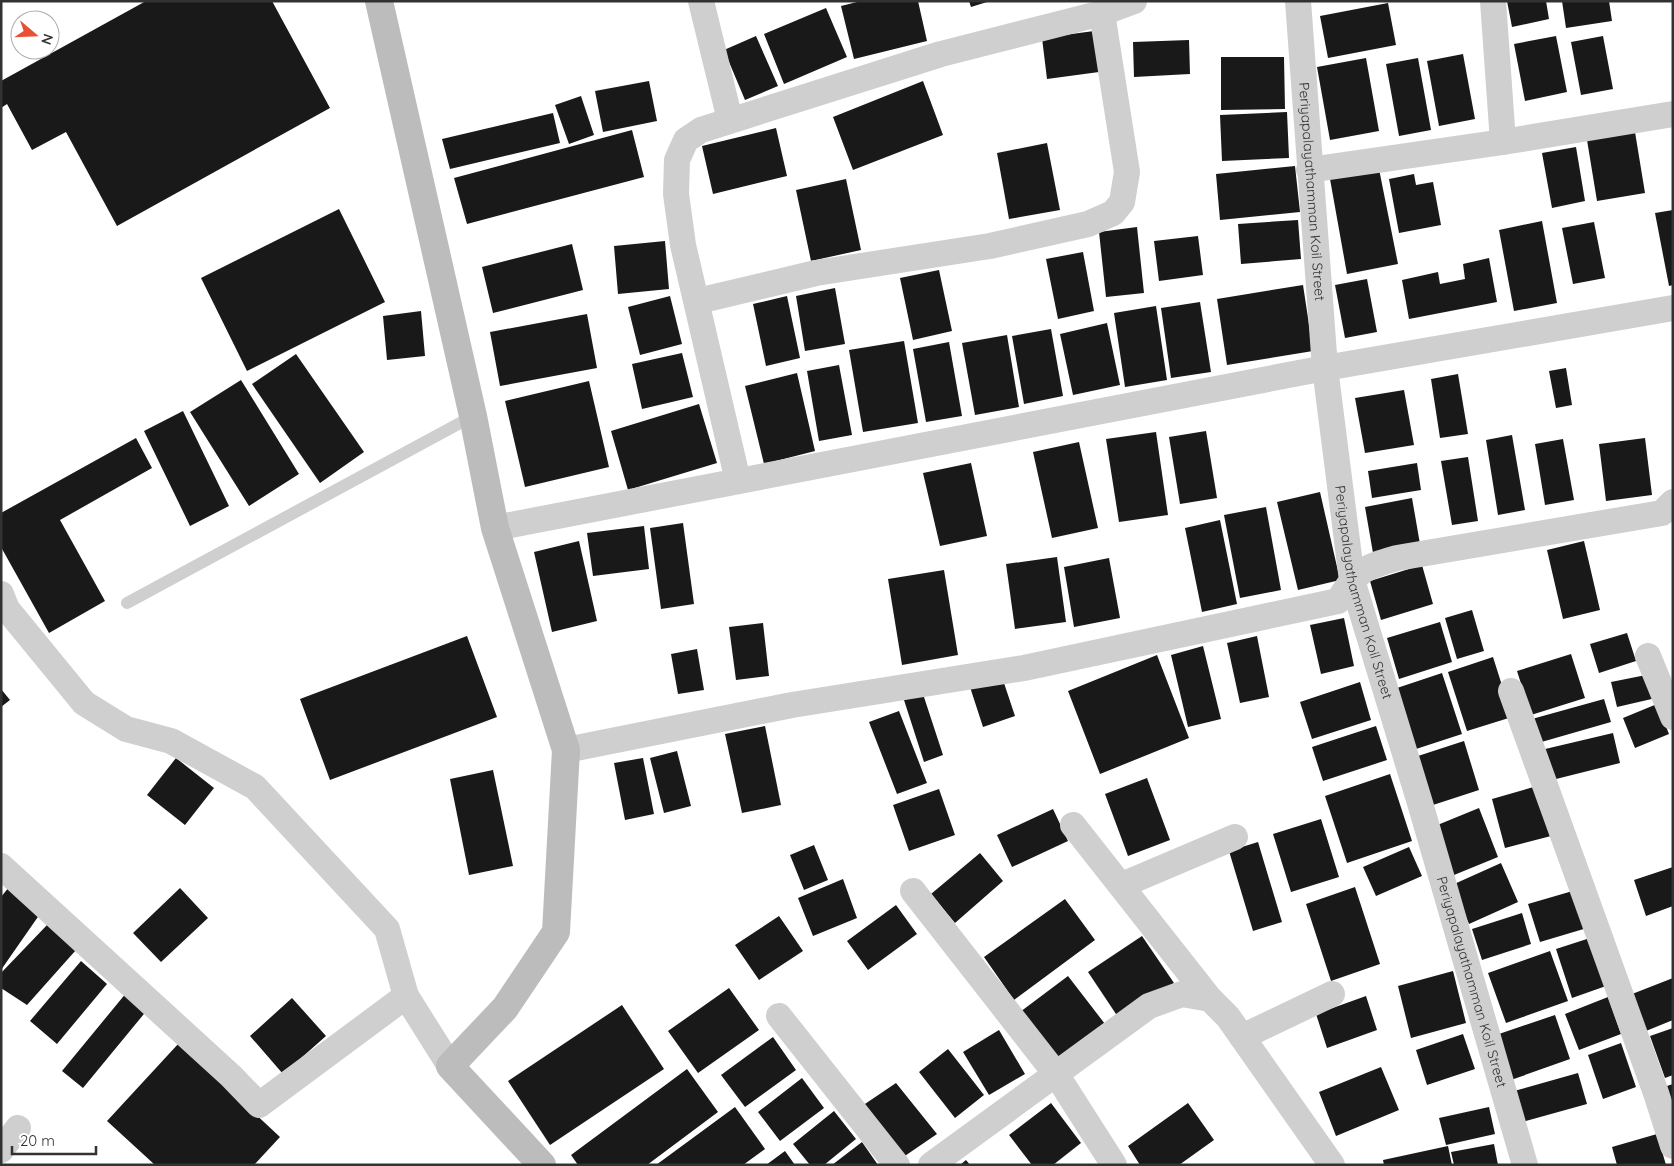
<svg xmlns="http://www.w3.org/2000/svg" width="1674" height="1166" font-family="Quicksand,sans-serif">
	<style>
		.building { fill: #191919 }
		.lines { fill: none; stroke-linecap: round; stroke-linejoin: round }
		.lane { stroke: #cfcfcf; stroke-width: 12 }
		.street { stroke: #cfcfcf; stroke-width: 26 }
		.secondary { stroke: #bcbcbc; stroke-width: 28 }
		.labels { text-anchor: middle; stroke-width: 5; stroke-linejoin: round; paint-order: stroke }
		.street-label { font-size: 14px; fill: #323232; stroke: #fff }
	</style>
	<rect width="100%" height="100%" fill="#fff"/>
	<!-- building -->
	<path class="building" d="M146 1H272L330 108 117 226 66 132 32 150 7 104 1 108V81Z
		M861 1H918L927 41 854 59 841 6Z
		M969 1H987V2L971 7Z
		M1507 1H1546L1549 19 1512 27Z
		M1562 1H1609L1612 21 1566 28Z
		M1388 3 1396 45 1328 58 1320 16Z
		M826 8 847 57 784 84 764 34Z
		M1094 31 1099 72 1047 79 1042 38Z
		M756 36 778 86 745 100 724 50Z
		M1556 36 1567 92 1525 101 1514 44Z
		M1603 36 1613 89 1581 95 1571 42Z
		M1189 40 1190 74 1134 77 1133 42Z
		M1463 54 1475 119 1439 126 1427 61Z
		M1221 57H1284L1285 109 1221 110Z
		M1366 58 1379 131 1330 140 1317 67Z
		M1418 58 1431 130 1399 136 1386 64Z
		M649 81 657 121 603 132 595 91Z
		M923 81 943 135 853 170 833 117Z
		M581 96 594 135 569 144 555 105Z
		M1287 112 1289 158 1222 161 1220 115Z
		M553 113 560 143 450 169 442 139Z
		M776 128 787 176 713 194 702 146Z
		M632 130 644 177 467 224 454 178Z
		M1635 132 1645 193 1597 201 1587 140Z
		M1047 143 1060 210 1009 219 997 153Z
		M1576 147 1585 201 1552 208 1542 153Z
		M1295 166 1300 212 1220 220 1216 174Z
		M1379 169 1398 264 1347 274 1330 179Z
		M1414 174 1416 185 1433 182 1441 225 1399 233 1389 179Z
		M846 179 861 250 811 261 796 190Z
		M339 209 385 302 247 371 201 278Z
		M1673 210V285L1669 286 1655 213Z
		M1298 220 1301 259 1241 264 1238 224Z
		M1542 221 1557 303 1514 311 1499 230Z
		M1594 222 1605 278 1573 284 1562 228Z
		M1137 227 1144 293 1106 297 1099 232Z
		M1198 236 1203 275 1159 281 1154 241Z
		M665 241 669 289 618 294 614 246Z
		M572 244 583 290 493 313 482 267Z
		M1083 252 1094 311 1058 319 1046 259Z
		M1489 258 1497 302 1409 319 1402 280 1438 272 1440 284 1465 279 1463 264Z
		M939 270 952 331 913 340 900 278Z
		M1367 279 1377 332 1345 338 1335 285Z
		M1303 285 1313 351 1227 365 1217 299Z
		M835 288 845 344 805 351 796 296Z
		M670 296 682 344 640 355 628 307Z
		M787 296 800 358 766 366 753 304Z
		M1200 302 1211 372 1171 378 1161 308Z
		M1156 306 1167 380 1125 387 1114 313Z
		M421 311 425 356 387 360 383 316Z
		M587 314 597 368 500 386 490 332Z
		M1107 323 1120 385 1073 395 1060 334Z
		M1051 329 1063 396 1024 404 1012 336Z
		M1007 335 1019 407 975 415 962 343Z
		M904 341 918 423 863 432 849 350Z
		M949 342 962 416 926 422 913 349Z
		M682 353 693 397 642 409 632 364Z
		M296 354 364 452 320 483 252 384Z
		M839 365 852 435 819 441 807 371Z
		M1566 368 1572 405 1556 408 1549 371Z
		M797 373 815 451 764 464 745 386Z
		M1458 374 1468 434 1440 438 1431 379Z
		M241 380 299 474 249 506 190 412Z
		M589 381 609 467 525 487 505 401Z
		M1404 390 1414 445 1365 453 1355 398Z
		M699 404 717 463 628 490 611 431Z
		M183 411 229 506 190 526 144 431Z
		M1206 431 1217 498 1180 504 1169 437Z
		M1156 432 1168 515 1119 522 1106 439Z
		M1512 435 1525 510 1498 515 1486 440Z
		M136 438 152 468 60 520 105 601 49 633 1 547V513Z
		M1645 438 1652 495 1606 501 1599 444Z
		M1563 439 1574 500 1545 505 1535 444Z
		M1079 442 1098 528 1052 538 1033 452Z
		M1468 457 1478 521 1452 525 1441 461Z
		M971 463 987 536 940 546 923 473Z
		M1417 463 1421 490 1372 498 1368 471Z
		M1320 492 1340 580 1298 590 1277 502Z
		M1412 498 1420 544 1373 553 1365 507Z
		M1266 507 1281 590 1240 598 1224 515Z
		M1220 520 1237 604 1202 612 1185 528Z
		M683 523 694 604 661 609 650 528Z
		M644 526 649 569 593 576 587 533Z
		M579 541 597 621 552 632 534 552Z
		M1584 541 1600 610 1563 619 1547 550Z
		M1057 557 1066 622 1015 629 1006 564Z
		M1109 558 1120 618 1074 627 1064 567Z
		M1422 565 1433 604 1381 620 1370 581Z
		M944 570 958 655 902 665 888 579Z
		M1472 610 1484 651 1457 659 1445 618Z
		M1344 618 1354 666 1321 674 1310 625Z
		M1440 622 1452 662 1399 679 1387 638Z
		M763 623 769 676 736 680 729 627Z
		M1627 633 1636 661 1599 673 1590 644Z
		M467 636 497 717 330 780 300 699Z
		M1257 636 1269 697 1240 703 1227 643Z
		M1203 646 1221 719 1188 727 1171 655Z
		M697 649 704 690 678 694 671 654Z
		M1571 654 1585 698 1531 715 1517 671Z
		M1157 655 1189 738 1100 774 1068 691Z
		M1493 657 1512 717 1467 731 1448 672Z
		M1442 673 1462 734 1416 749 1397 688Z
		M1651 674 1656 698 1617 707 1611 682Z
		M1002 677 1015 716 983 727 970 687Z
		M1360 682 1371 720 1312 739 1300 702Z
		M1 689 10 700 1 707Z
		M923 694 943 755 924 762 904 700Z
		M1604 699 1611 722 1538 743 1532 719Z
		M1657 704 1669 734 1635 748 1623 718Z
		M899 711 927 783 897 794 869 722Z
		M765 726 781 805 742 813 725 734Z
		M1376 726 1387 760 1323 781 1312 747Z
		M1613 733 1620 763 1548 781 1541 750Z
		M1464 741 1479 790 1433 805 1418 756Z
		M677 751 691 806 664 813 650 758Z
		M176 758 214 788 185 825 147 795Z
		M643 758 654 814 625 820 614 763Z
		M493 770 513 866 469 875 450 779Z
		M1390 774 1412 841 1347 863 1325 796Z
		M1147 778 1170 840 1128 856 1105 794Z
		M1537 786 1551 836 1505 848 1492 799Z
		M939 789 955 835 909 851 893 805Z
		M1479 808 1498 857 1454 875 1435 826Z
		M1053 809 1068 841 1012 867 997 835Z
		M1321 819 1339 877 1291 892 1273 834Z
		M1258 842 1282 922 1253 931 1229 851Z
		M814 845 828 880 804 890 790 855Z
		M1409 847 1422 876 1376 896 1363 867Z
		M980 853 1003 881 955 923 931 894Z
		M1501 863 1518 902 1469 924 1452 885Z
		M1673 867V906L1646 916 1634 880Z
		M843 879 857 918 813 936 798 898Z
		M9 887 42 911 1 970V897Z
		M1355 887 1380 964 1331 981 1306 904Z
		M180 888 208 918 161 962 133 933Z
		M1576 890 1587 928 1540 942 1528 904Z
		M1065 899 1095 940 1014 1000 984 957Z
		M896 905 917 934 868 970 847 941Z
		M1522 913 1531 944 1482 960 1472 929Z
		M779 916 803 951 759 980 735 945Z
		M48 924 76 950 27 1005 1 988V973Z
		M1142 936 1174 983 1120 1020 1088 972Z
		M1590 938 1606 986 1572 998 1556 949Z
		M1550 951 1568 1001 1506 1023 1488 973Z
		M81 961 107 984 57 1044 30 1021Z
		M1453 971 1466 1023 1411 1038 1398 986Z
		M1068 976 1105 1024 1058 1061 1020 1012Z
		M1673 978V1020L1641 1033 1627 996Z
		M729 988 759 1030 698 1073 668 1031Z
		M127 992 148 1009 83 1088 62 1071Z
		M1366 996 1377 1030 1327 1048 1316 1014Z
		M1608 997 1621 1034 1579 1050 1565 1014Z
		M292 998 326 1036 283 1074 250 1036Z
		M622 1005 664 1069 550 1145 508 1081Z
		M1555 1015 1570 1059 1511 1080 1496 1035Z
		M1673 1028V1075L1665 1078 1650 1036Z
		M999 1030 1025 1074 989 1095 963 1052Z
		M1463 1034 1475 1069 1427 1085 1416 1050Z
		M773 1037 796 1070 745 1107 721 1075Z
		M179 1043 280 1137 254 1165H155L107 1121Z
		M1621 1043 1636 1087 1603 1099 1588 1055Z
		M948 1049 984 1095 955 1118 919 1072Z
		M1381 1067 1399 1110 1336 1136 1319 1092Z
		M687 1069 718 1112 647 1165H578L571 1155Z
		M1578 1073 1587 1104 1522 1122 1514 1091Z
		M802 1078 824 1108 780 1141 758 1112Z
		M896 1083 937 1134 896 1162 859 1108Z
		M1673 1084V1112L1664 1087Z
		M1051 1103 1081 1143 1053 1165H1032L1009 1135Z
		M1188 1103 1214 1140 1179 1165H1140L1128 1146Z
		M735 1107 765 1149 743 1165H656Z
		M1489 1107 1495 1134 1446 1145 1439 1118Z
		M834 1111 856 1139 824 1165H810L793 1144Z
		M1657 1134 1666 1165H1617L1612 1147Z
		M862 1142 878 1165H832Z
		M1494 1144 1498 1165H1454L1451 1152Z
		M1448 1146 1452 1165H1384L1383 1160Z
		M785 1151 795 1165H766Z
		M966 1160 970 1165H960Z"/>
	<g class="lines">
		<!-- lane -->
		<path class="lane" d="M127 603 473 416"/>
		<!-- street -->
		<g class="street">
			<path d="M701 1 730 120"/>
			<path id="s1" d="M1298 1 1325 368 1352 580 1420 803 1525 1165"/>
			<path d="M1493 1 1503 142"/>
			<path d="M1309 170 1503 142 1673 114"/>
			<path d="M698 301 816 273 990 246 1088 224 1113 213 1122 202 1127 172 1102 13"/>
			<path d="M738 481 683 245 676 194 677 160 686 140 701 130 941 54 1102 13 1134 1"/>
			<path d="M495 528 1325 368 1673 308"/>
			<path d="M1 594 7 609 84 703 126 729 171 741 255 787 387 929 406 996"/>
			<path d="M1648 656 1673 717"/>
			<path d="M1511 691 1656 1093 1673 1146"/>
			<path d="M566 750 792 705 1024 668 1338 601C1358 570 1362 568 1397 558L1662 513 1673 502"/>
			<path d="M1073 825 1210 999"/>
			<path d="M1 866 231 1076 259 1105 406 996 450 1066"/>
			<path d="M1122 885 1235 837"/>
			<path d="M913 891 1056 1074 1114 1165"/>
			<path d="M779 1016 897 1165"/>
			<path d="M1242 1037 1332 994"/>
			<path d="M1 1150 18 1128"/>
			<path d="M931 1165 1149 1006 1182 994 1210 999 1228 1017 1332 1165"/>
		</g>
		<!-- secondary -->
		<path class="secondary" d="M379 1 473 416 495 528 566 750 556 932 505 1008 450 1066 542 1165"/>
	</g>
	<g class="labels">
		<!-- street labels -->
		<g class="street-label">
			<text dy="5" stroke="none"><textPath href="#s1" startOffset="191">Periyapalayathamman Koil Street</textPath></text>
			<text dy="5" stroke="none"><textPath href="#s1" startOffset="596">Periyapalayathamman Koil Street</textPath></text>
			<text dy="5" stroke="none"><textPath href="#s1" startOffset="1001">Periyapalayathamman Koil Street</textPath></text>
		</g>
	</g>
	<!-- border -->
	<rect width="1674" height="1166" fill="none" stroke="#323232" stroke-width="5"/>
	<!-- north arrow -->
	<g transform="translate(35 35) rotate(109)"><circle r="24" fill="#ffffff" stroke="#adadad"/>
	<path d="M0-4L9 19L0 12L-9 19Z" fill="#e85035"/>
	<text y="-8" font-size="14" font-weight="bold" text-anchor="middle" fill="#323232">N</text>
	</g>
	<!-- scale -->
	<path d="M12 1146v8h84v-8" fill="none" stroke="#323232" stroke-width="2.5"/>
	<text x="20" y="1146" font-size="15" fill="#323232" stroke="#ffffff" stroke-width="4" paint-order="stroke">20 m</text>
</svg>
